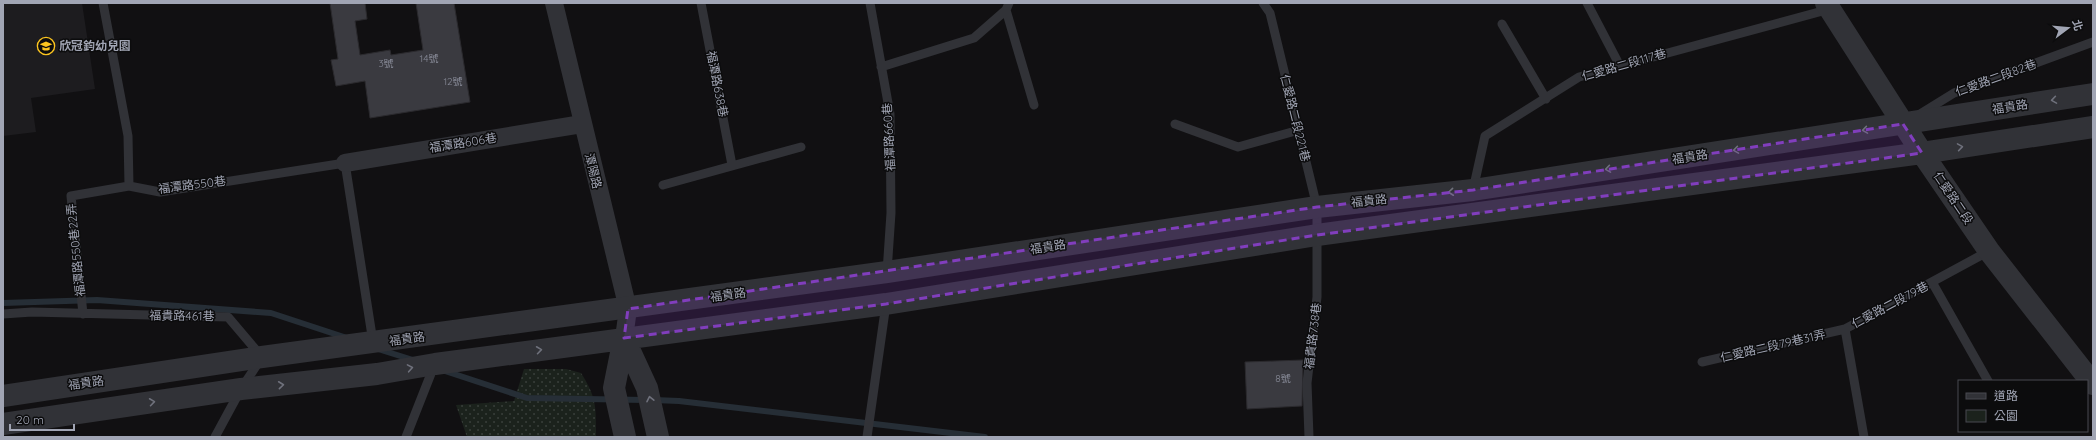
<svg xmlns="http://www.w3.org/2000/svg" width="2096" height="440" font-family="Quicksand,'Noto Sans TC',sans-serif">
	<style>
		.built { fill: #1d1c1f }
		.green { fill: url(#green-dots) }
		.lines { fill: none; stroke-linecap: round; stroke-linejoin: round }
		.stream { stroke: #262e36; stroke-width: 6 }
		.building { fill: #3a3a40; stroke: #2b2a2e }
		.service { stroke: #313237; stroke-width: 9 }
		.minor { stroke: #313237; stroke-width: 18 }
		.tertiary { stroke: #313237; stroke-width: 22 }
		.oneway { stroke: #6f717c }
		.marked { fill: #813ebd; fill-opacity: 0.2; stroke: #813ebd; stroke-width: 3; stroke-dasharray: 8 5; stroke-linejoin: round }
		.labels { text-anchor: middle; stroke-width: 3; stroke-linejoin: round; paint-order: stroke }
		.number-label { font-size: 10px; fill: #878a97 }
		.poi-label { font-size: 12px; font-weight: bold; fill: #a1a5b4; stroke: #0c0c0d; text-anchor: start }
		.street-label { font-size: 12px; fill: #a1a5b4; stroke: #0c0c0d }
	</style>
	<defs>
		<pattern id="green-dots" width="8" height="8" patternUnits="userSpaceOnUse"><rect width="8" height="8" fill="#1b221c"/><path d="M2 2h.1M6 6h.1" fill="none" stroke="#393f3b" stroke-width="1.8" stroke-linecap="round"/></pattern>
	</defs>
	<rect width="100%" height="100%" fill="#111012"/>
	<!-- built -->
	<path class="built" d="M3 3H82L95 89 31 98 36 132 3 136Z"/>
	<!-- green -->
	<path class="green" d="M524 369H566L581 373C597 398 596 408 596 437H467L456 405 514 401Z"/>
	<g class="lines">
		<!-- stream -->
		<path class="stream" d="M3 303 97 300 271 313 347 338
			M378 349 413 360
			M445 371 527 398 645 400
			M654 400 679 401 985 437"/>
	</g>
	<!-- building -->
	<path class="building" d="M330 3H365L367 19 355 21 360 55 390 50 391 55 423 50 416 3H454L470 102 370 118 365 81 336 86 331 60 338 59Z
		M1303 360 1302 406 1247 409 1245 362Z"/>
	<g class="lines">
		<!-- service -->
		<path class="service" d="M103 3 128 136 129 186
			M701 3 732 165
			M870 3 890 114 891 213 887 272
			M1263 3 1270 13 1317 207V297L1307 383 1309 437
			M1587 3 1620 66
			M1006 10 1034 105
			M1502 24 1546 99
			M881 67 974 38 1006 10 1009 3
			M1920 114 1954 93 2093 42
			M1175 124 1238 147 1299 130
			M663 185 801 147
			M1473 190 1485 136 1579 77 1830 9
			M1932 282 1988 381
			M3 314 32 312 228 317 262 357 241 389 215 437
			M83 314 71 196 129 186 160 192 345 163 373 342
			M1845 329 1864 437
			M1702 362 1845 329 1989 251
			M406 437 434 366
			M867 437 886 304"/>
		<!-- minor -->
		<path class="minor" d="M554 3 628 309 624 338
			M345 163 582 124"/>
		<!-- tertiary -->
		<path class="tertiary" d="M1826 3 1922 153 1989 251 2093 384
			M624 338 647 388 658 437
			M624 338 614 388 625 437
			M3 396 262 357 887 272 1317 207 1473 190 2093 94
			M3 424 241 389 377 374 435 364 886 304 1317 235 1922 153 2093 127"/>
	</g>
	<!-- one-way arrows -->
	<defs><path id="oneway-chevron" d="M-2-3.5L2.5 0L-2 3.5" fill="none" stroke-width="1.6" stroke-linecap="round" stroke-linejoin="round"/></defs>
	<g class="oneway">
		<use href="#oneway-chevron" transform="translate(2054 100) rotate(171)"/>
		<use href="#oneway-chevron" transform="translate(1865 130) rotate(171)"/>
		<use href="#oneway-chevron" transform="translate(1960 147) rotate(-9)"/>
		<use href="#oneway-chevron" transform="translate(1736 150) rotate(171)"/>
		<use href="#oneway-chevron" transform="translate(1608 169) rotate(171)"/>
		<use href="#oneway-chevron" transform="translate(1451 192) rotate(174)"/>
		<use href="#oneway-chevron" transform="translate(539 350) rotate(-8)"/>
		<use href="#oneway-chevron" transform="translate(410 368) rotate(-10)"/>
		<use href="#oneway-chevron" transform="translate(281 385) rotate(-6)"/>
		<use href="#oneway-chevron" transform="translate(650 399) rotate(-102)"/>
		<use href="#oneway-chevron" transform="translate(152 402) rotate(-8)"/>
	</g>
	<!-- marked area -->
	<path class="marked" d="M1903 124 1922 153 1317 235 886 304 624 338 628 309 1317 207 1473 190Z"/>
	<!-- icons -->
	<defs>
		<symbol id="school-ring" viewBox="-11 -11 22 22"><circle r="9.5" fill="#0c0c0d" stroke="#fcc51f" stroke-width="1.5"/><path d="M0-5L7-2L0 1L-7-2ZM-4 1L0 2.5L4 1V4Q0 6-4 4Z" fill="#fcc51f"/></symbol>
	</defs>
	<g fill-rule="evenodd">
		<use href="#school-ring" x="36" y="36" width="20" height="20"/>
	</g>
	<g class="labels">
		<!-- number labels -->
		<g class="number-label">
			<text x="429" y="62">14號</text>
			<text x="386" y="67">3號</text>
			<text x="453" y="85">12號</text>
			<text x="1283" y="382">8號</text>
		</g>
		<!-- poi labels -->
		<g class="poi-label">
			<text x="59" y="50">欣冠鈞幼兒園</text>
		</g>
		<!-- street labels -->
		<g class="street-label">
			<text transform="translate(1624 65) rotate(-16)" y="4">仁愛路二段117巷</text>
			<text transform="translate(1996 78) rotate(-20)" y="4">仁愛路二段82巷</text>
			<text transform="translate(717 84) rotate(79)" y="4">福潭路638巷</text>
			<text transform="translate(2010 107) rotate(-9)" y="4">福貴路</text>
			<text transform="translate(1295 118) rotate(76)" y="4">仁愛路二段221巷</text>
			<text transform="translate(889 137) rotate(-93)" y="4">福潭路660巷</text>
			<text transform="translate(463 143) rotate(-9)" y="4">福潭路606巷</text>
			<text transform="translate(1690 157) rotate(-9)" y="4">福貴路</text>
			<text transform="translate(593 171) rotate(76)" y="4">潭陽路</text>
			<text transform="translate(192 185) rotate(-7)" y="4">福潭路550巷</text>
			<text transform="translate(1953 198) rotate(56)" y="4">仁愛路二段</text>
			<text transform="translate(1369 201) rotate(-6)" y="4">福貴路</text>
			<text transform="translate(1048 247) rotate(-9)" y="4">福貴路</text>
			<text transform="translate(76 250) rotate(-96)" y="4">福潭路550巷22弄</text>
			<text transform="translate(728 295) rotate(-8)" y="4">福貴路</text>
			<text transform="translate(1890 305) rotate(-28)" y="4">仁愛路二段79巷</text>
			<text transform="translate(182 316) rotate(1)" y="4">福貴路461巷</text>
			<text transform="translate(1313 336) rotate(-83)" y="4">福貴路738巷</text>
			<text transform="translate(407 339) rotate(-8)" y="4">福貴路</text>
			<text transform="translate(1773 346) rotate(-13)" y="4">仁愛路二段79巷31弄</text>
			<text transform="translate(86 383) rotate(-8)" y="4">福貴路</text>
		</g>
	</g>
	<!-- border -->
	<rect width="2096" height="440" fill="none" stroke="#a1a5b4" stroke-width="8"/>
	<!-- legend -->
	<rect x="1958" y="380" width="130" height="52" fill="#0c0c0d" stroke="#484950"/>
	<rect x="1966" y="393" width="20" height="6" fill="#313237" stroke="#484950"/>
	<text x="1994" y="400" font-size="12" fill="#a1a5b4">道路</text>
	<rect x="1966" y="410" width="20" height="12" fill="#1b221c" stroke="#484950"/>
	<text x="1994" y="420" font-size="12" fill="#a1a5b4">公園</text>
	<!-- north arrow -->
	<g transform="translate(2068 28) rotate(74)" stroke="#0c0c0d" stroke-width="3" paint-order="stroke">
	<path d="M0-3L7 15L0 10L-7 15Z" fill="#a1a5b4"/>
	<text y="-6" font-size="11" font-weight="bold" text-anchor="middle" fill="#a1a5b4">北</text>
	</g>
	<!-- scale -->
	<path d="M10 424v6h64v-6" fill="none" stroke="#a1a5b4" stroke-width="2"/>
	<text x="16" y="424" font-size="12" fill="#a1a5b4" stroke="#0c0c0d" stroke-width="3" paint-order="stroke">20 m</text>
</svg>
